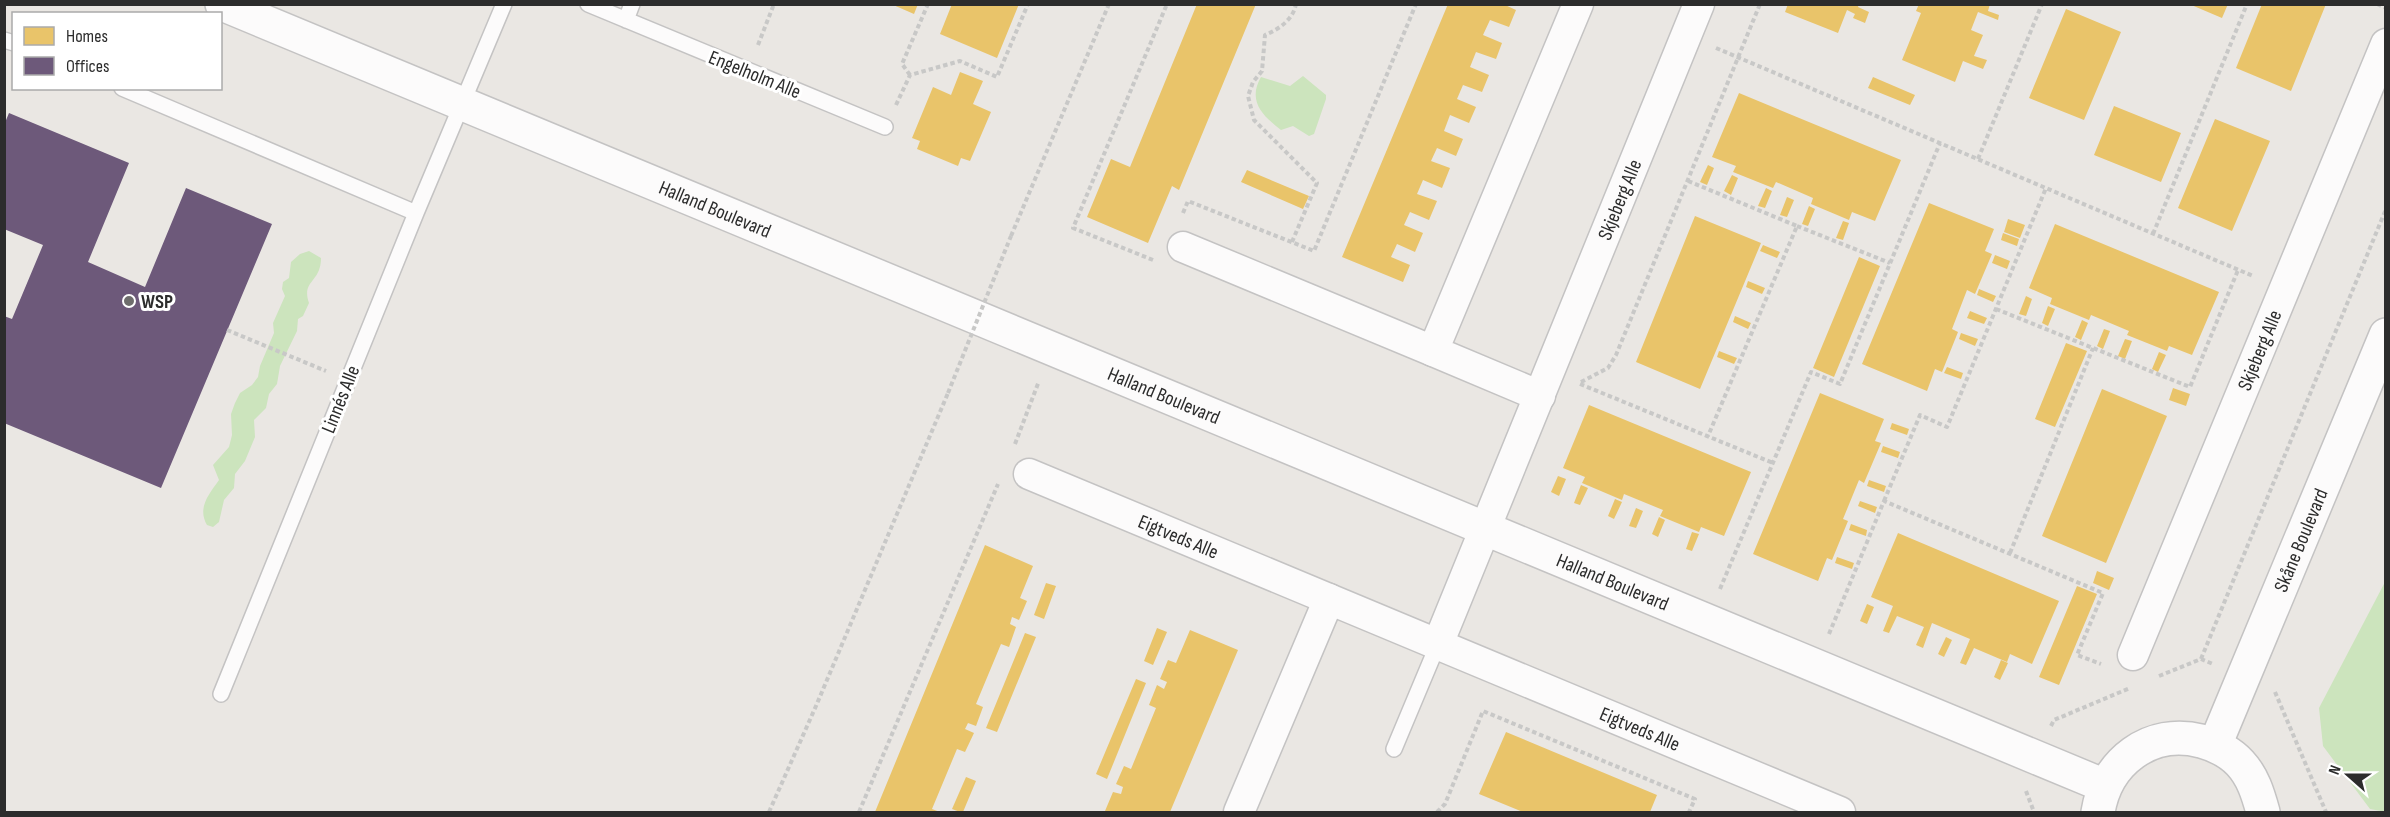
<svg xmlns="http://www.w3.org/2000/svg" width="2390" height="817" font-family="'Sofia Sans Condensed',sans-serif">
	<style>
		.green { fill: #cce4bd }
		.homes { fill: #e9c46a }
		.offices { fill: #6d597a }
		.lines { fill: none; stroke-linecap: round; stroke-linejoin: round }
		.service-casing { stroke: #c4c3c3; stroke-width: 18 }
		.minor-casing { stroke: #c4c3c3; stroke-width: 33 }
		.tertiary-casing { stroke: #c4c3c3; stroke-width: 36 }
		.path { stroke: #c8c8c7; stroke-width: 4; stroke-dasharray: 4.5 3; stroke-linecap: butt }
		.service { stroke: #fcfbfb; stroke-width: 15 }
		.minor { stroke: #fcfbfb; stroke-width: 30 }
		.tertiary { stroke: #fcfbfb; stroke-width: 33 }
		.path-bridge { stroke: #c8c8c7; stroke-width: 4; stroke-dasharray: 4.5 3; stroke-linecap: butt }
		.poi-dot { fill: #6e6d6c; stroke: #fff; stroke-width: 2 }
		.labels { text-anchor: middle; stroke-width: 6; stroke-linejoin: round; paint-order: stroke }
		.street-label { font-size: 20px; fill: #2c2c2c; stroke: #fff }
		.poi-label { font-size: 20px; font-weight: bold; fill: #2c2c2c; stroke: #fff; text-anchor: start }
	</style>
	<rect width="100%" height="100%" fill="#eae7e3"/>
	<!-- green -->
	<path class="green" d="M1303 76 1326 95V99L1314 134 1309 136 1293 126 1281 130C1263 116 1247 101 1261 77L1290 86Z
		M309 251 321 258C321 283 301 280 309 303L303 316 298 319 297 331 280 366 277 384 269 394 266 408 254 420 255 437 245 461 235 474 234 488 224 500 219 522 213 527 207 525C197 508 209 494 219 480L213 465 229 447 232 435 231 414 235 403 240 393 252 385 258 377 260 366 274 333 273 323 285 296 282 289 283 282 289 278 291 262 300 254Z
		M2385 582 2386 812 2370 809 2323 746 2319 708Z"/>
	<!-- homes -->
	<path class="homes" d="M891 4H918L914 14Z
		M952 4H1019L997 58 940 34Z
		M1197 4H1256L1179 190 1172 186 1148 243 1087 217 1111 159 1130 167Z
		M1448 4H1503L1516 10 1509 27 1490 20 1483 35 1502 43 1496 59 1476 52 1470 67 1489 75 1482 92 1463 85 1457 99 1476 107 1469 123 1450 115 1444 131 1463 139 1456 156 1437 148 1431 161 1450 168 1442 188 1423 180 1417 194 1437 201 1429 220 1410 212 1404 225 1423 233 1415 252 1397 244 1391 257 1410 265 1403 282 1342 257Z
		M1788 4H1859L1858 7 1869 12 1865 23 1853 18 1855 14 1847 10 1838 33 1785 12Z
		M1919 4H1990L1988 11 1999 15 1998 20 1978 12 1971 30 1983 35 1974 56 1987 60 1983 69 1963 61 1955 82 1902 60 1921 13 1916 11Z
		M2189 4H2228L2222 18Z
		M2262 4H2326L2291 91 2236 68Z
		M2066 9 2121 32 2084 120 2029 98Z
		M960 72 983 81 973 104 991 112 970 161 961 158 958 166 917 149 920 141 912 138 933 87 951 95Z
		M1873 77 1915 95 1910 105 1868 88Z
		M1739 93 1901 160 1875 221 1852 212 1849 220 1811 204 1813 198 1776 182 1773 188 1733 172 1736 166 1712 157Z
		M2114 106 2181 133 2161 182 2094 155Z
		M2215 119 2270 141 2232 231 2178 208Z
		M1708 165 1714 168 1707 185 1700 182Z
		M1247 170 1309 196 1303 209 1241 182Z
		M1732 175 1738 178 1731 195 1724 191Z
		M1766 188 1772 191 1765 208 1758 206Z
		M1787 197 1794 200 1787 217 1780 215Z
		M1929 203 1994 229 1985 251 1992 254 1975 294 1967 290 1952 329 1958 332 1942 372 1935 369 1927 391 1862 364Z
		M1809 206 1815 209 1808 226 1802 224Z
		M1695 216 1761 243 1700 389 1636 362Z
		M2008 219 2025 225 2020 238 2004 232Z
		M1843 221 1849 223 1843 240 1836 238Z
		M2055 224 2219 292 2192 355 2169 346 2167 351 2127 335 2129 331 2091 315 2089 320 2050 304 2052 298 2029 288Z
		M2003 233 2019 239 2017 246 2001 240Z
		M1763 245 1780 252 1777 258 1760 251Z
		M1995 255 2010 261 2007 269 1992 263Z
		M1859 257 1880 266 1834 377 1813 368Z
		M1748 281 1765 288 1762 294 1746 287Z
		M1979 289 1996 296 1993 302 1977 295Z
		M2026 296 2032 299 2026 316 2019 314Z
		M2048 306 2055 309 2048 326 2042 323Z
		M1970 311 1987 318 1984 324 1967 318Z
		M1735 316 1751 323 1748 329 1733 322Z
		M2082 320 2088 323 2081 340 2075 337Z
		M2104 329 2110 331 2103 349 2097 346Z
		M1961 333 1978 339 1975 346 1959 339Z
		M2125 339 2132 341 2125 359 2118 356Z
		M2066 343 2087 351 2055 427 2035 419Z
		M1719 351 1737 358 1734 364 1717 357Z
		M2159 352 2166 355 2158 372 2152 369Z
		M1947 367 1963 373 1961 379 1944 373Z
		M2173 388 2190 394 2186 406 2169 400Z
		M2102 389 2167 416 2106 563 2042 536Z
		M1820 393 1884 419 1875 441 1881 443 1864 483 1859 480 1843 519 1848 521 1832 560 1827 558 1818 581 1753 554Z
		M1589 405 1751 472 1724 536 1701 527 1699 532 1660 516 1663 510 1624 494 1622 500 1582 483 1585 477 1563 468Z
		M1892 423 1909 429 1907 435 1890 429Z
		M1883 446 1900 452 1898 458 1881 452Z
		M1558 476 1566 479 1559 496 1551 492Z
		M1869 480 1886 486 1884 492 1867 486Z
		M1581 485 1588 488 1580 505 1574 503Z
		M1615 499 1622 502 1614 519 1608 516Z
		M1860 501 1877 507 1875 513 1858 506Z
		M1636 508 1643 511 1636 528 1629 526Z
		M1659 517 1665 520 1658 537 1652 534Z
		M1851 524 1867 530 1866 536 1849 530Z
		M1692 532 1699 534 1692 551 1686 549Z
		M1898 533 2059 601 2032 664 2010 654 2007 662 1974 648 1966 665 1960 663 1970 639 1932 623 1923 648 1916 645 1924 627 1897 616 1889 633 1883 631 1893 606 1871 597Z
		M985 545 1033 566 1020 598 1027 601 1019 620 1012 617 1010 624 1016 627 1009 647 1001 644 976 704 983 707 976 726 968 723 965 729 974 733 965 752 957 749 932 809 940 812H875Z
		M1837 557 1854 563 1852 569 1835 563Z
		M2097 571 2114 578 2109 590 2093 583Z
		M1046 583 1056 586 1044 619 1034 615Z
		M2077 586 2097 594 2059 685 2039 677Z
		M1867 604 1874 607 1867 624 1860 621Z
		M1157 628 1167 632 1153 665 1144 661Z
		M1190 630 1238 650 1170 812H1110L1105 811 1113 792 1121 794 1123 787 1116 784 1124 766 1131 769 1156 708 1149 705 1157 685 1164 689 1167 682 1160 679 1168 660 1176 663Z
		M1025 633 1036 637 997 732 986 728Z
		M1946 637 1952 640 1944 657 1938 654Z
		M2001 660 2008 663 2000 680 1994 677Z
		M1136 679 1146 683 1107 779 1096 774Z
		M1506 732 1657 795 1650 812H1523L1479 794Z
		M966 777 976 781 963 812H960L952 809Z"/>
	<!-- offices -->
	<path class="offices" d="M9 113 129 163 88 262 145 287 186 188 272 224 161 488 4 423V316L12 319 43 245 4 229V125Z"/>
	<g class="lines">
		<defs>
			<path id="service" d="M588 4 885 127
				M626 20 632 4
				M4 40 14 43
				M122 88 416 213
				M221 694 416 213 504 4
				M1394 749 1438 644"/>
			<g id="minor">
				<path d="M1183 247 1433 351"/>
				<path d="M1540 396 1433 351 1578 4"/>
				<path id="s1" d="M1029 474 1840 812"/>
				<path id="s2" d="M1438 644 1699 4"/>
				<path id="s3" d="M2133 655 2386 44"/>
				<path d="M1239 812 1329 599"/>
			</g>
			<g id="tertiary">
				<path id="s4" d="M222 4 2105 786"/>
				<path id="s5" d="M2215 745 2386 335"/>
				<path d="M2098 812C2106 762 2150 728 2201 741 2215 745 2230 752 2240 763 2253 777 2258 794 2263 812"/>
			</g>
		</defs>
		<!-- service casing -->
		<use href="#service" class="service-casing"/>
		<!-- minor casing -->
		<use href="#minor" class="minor-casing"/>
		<!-- tertiary casing -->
		<use href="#tertiary" class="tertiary-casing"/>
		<!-- path -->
		<path class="path" d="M2377 4 2386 8
			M758 45 774 4
			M1716 48 2253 276
			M910 75 902 64 928 4
			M896 105 910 75 960 61 997 77 1028 4
			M1978 159 2042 4
			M1688 181 1797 226 1708 436
			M1183 213 1188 201 1314 251 1416 4
			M1797 226 1890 263
			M2153 234 2247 4
			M1011 236 1109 4
			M1292 242 1317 183 1254 120 1248 96 1253 82 1262 71 1265 35C1279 29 1293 20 1296 4
			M1153 260 1073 228 1167 4
			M1996 309 2190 387 2238 270
			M227 330 326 371
			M1581 382 1608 368 1616 355 1760 4
			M1580 384 1773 463
			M1015 444 1039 381
			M1884 501 1920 415 1947 427 2046 188
			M2010 553 2093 348
			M1720 589 1811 372 1840 384 1940 143
			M1829 634 1884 501 2103 593 2077 655 2101 664
			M2201 659 2386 209
			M2159 676 2201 659 2213 664
			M2275 692 2326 812
			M2051 726 2054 720 2130 688
			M2026 791 2034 812
			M769 812 816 706 948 393
			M859 812 998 484
			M1437 812 1445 804 1483 711 1695 799 1689 812"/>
		<!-- service -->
		<use href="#service" class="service"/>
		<!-- minor -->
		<use href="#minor" class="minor"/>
		<!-- tertiary -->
		<use href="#tertiary" class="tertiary"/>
		<!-- path-bridge -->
		<path class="path-bridge" d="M948 393 1011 236"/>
	</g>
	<!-- markers -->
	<circle class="poi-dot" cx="129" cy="301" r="6"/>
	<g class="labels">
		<!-- street labels -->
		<g class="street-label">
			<text transform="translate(755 74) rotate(22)" y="7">Engelholm Alle</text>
			<text dy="7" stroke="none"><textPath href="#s2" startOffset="480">Skjeberg Alle</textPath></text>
			<text dy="7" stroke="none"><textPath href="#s4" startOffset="534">Halland Boulevard</textPath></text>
			<text dy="7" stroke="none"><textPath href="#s3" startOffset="330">Skjeberg Alle</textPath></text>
			<text dy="7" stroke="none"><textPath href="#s4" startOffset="1020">Halland Boulevard</textPath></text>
			<text transform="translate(340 399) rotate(-68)" y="7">Linnés Alle</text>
			<text dy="7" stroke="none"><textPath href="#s1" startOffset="162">Eigtveds Alle</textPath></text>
			<text dy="7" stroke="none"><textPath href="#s5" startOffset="222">Skåne Boulevard</textPath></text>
			<text dy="7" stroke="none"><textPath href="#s4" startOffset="1506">Halland Boulevard</textPath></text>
			<text dy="7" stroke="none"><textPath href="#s1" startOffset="662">Eigtveds Alle</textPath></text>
		</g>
		<!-- poi labels -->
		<g class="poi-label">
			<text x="141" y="308">WSP</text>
		</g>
	</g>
	<!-- border -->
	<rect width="2390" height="817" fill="none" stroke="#2c2c2c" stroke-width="12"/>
	<!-- legend -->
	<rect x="12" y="12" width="210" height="78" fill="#ffffff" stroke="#ababab" stroke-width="1.5"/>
	<rect x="24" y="27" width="30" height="18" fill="#e9c46a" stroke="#ababab" stroke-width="1.5"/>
	<text x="66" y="42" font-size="18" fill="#2c2c2c">Homes</text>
	<rect x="24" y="57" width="30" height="18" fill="#6d597a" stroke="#ababab" stroke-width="1.5"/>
	<text x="66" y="72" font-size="18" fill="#2c2c2c">Offices</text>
	<!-- north arrow -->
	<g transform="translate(2348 775) rotate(291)" stroke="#ffffff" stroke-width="4.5" paint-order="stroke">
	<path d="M0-4.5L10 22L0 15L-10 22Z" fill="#2c2c2c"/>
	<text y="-9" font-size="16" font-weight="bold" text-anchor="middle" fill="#2c2c2c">N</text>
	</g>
</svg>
